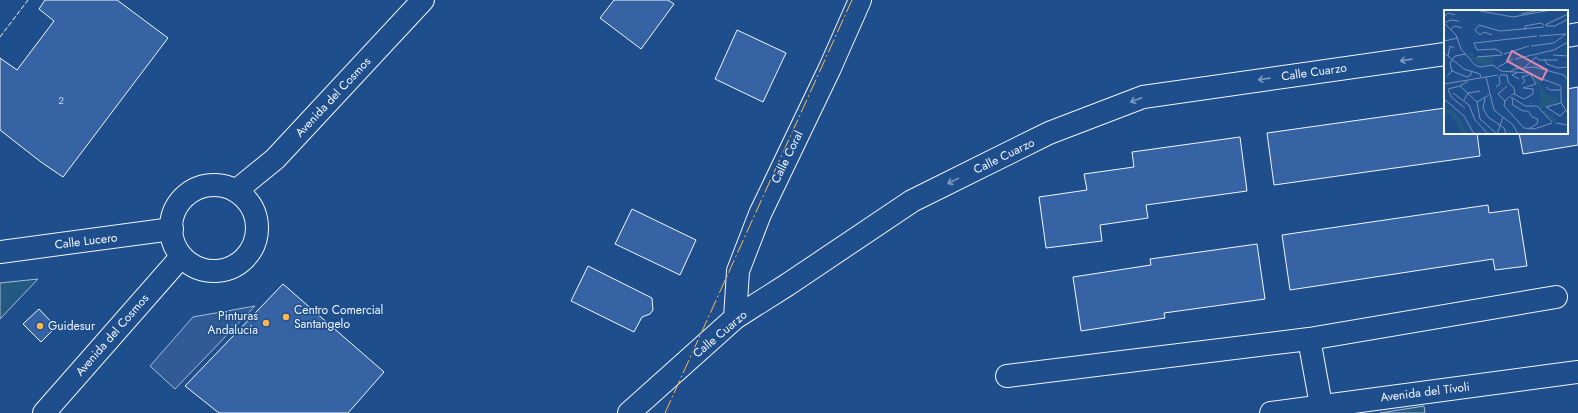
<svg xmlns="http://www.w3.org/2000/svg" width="1578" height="413" font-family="Jost,sans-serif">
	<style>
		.grass { fill: #245a82; stroke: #a8bbd7 }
		.park { fill: url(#park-tufts); stroke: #a8bbd7 }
		.parking { fill: #305b95; stroke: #a8bbd7 }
		.building { fill: #3563a3; stroke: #f2f6ff }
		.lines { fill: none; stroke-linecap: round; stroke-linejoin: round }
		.street-casing { stroke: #f2f6ff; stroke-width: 24 }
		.secondary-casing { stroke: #f2f6ff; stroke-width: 24 }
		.street { stroke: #1f4e8c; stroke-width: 22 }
		.secondary { stroke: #1f4e8c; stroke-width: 22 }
		.fence { stroke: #f2f6ff; stroke-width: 1; stroke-dasharray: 5 2; stroke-linecap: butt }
		.power { stroke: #ffb74d; stroke-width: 1; stroke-dasharray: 14 3 2 3; stroke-linecap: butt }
		.oneway { stroke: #7e9ac0 }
		.poi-dot { fill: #ffb74d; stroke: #1f4e8c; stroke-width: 1.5 }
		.labels { text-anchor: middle; stroke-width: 3; stroke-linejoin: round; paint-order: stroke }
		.number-label { font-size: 10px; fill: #c3d1e8 }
		.street-label { font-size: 12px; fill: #f2f6ff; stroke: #1f4e8c }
		.poi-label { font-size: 12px; fill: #f2f6ff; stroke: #1f4e8c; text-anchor: start }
		.inset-road { fill: none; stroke: #7391ba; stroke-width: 1 }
		.view { fill: #da87ad; fill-opacity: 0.15; stroke: #da87ad; stroke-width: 2 }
		.inset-edge { fill: none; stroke: #f2f6ff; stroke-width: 2 }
	</style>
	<defs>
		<pattern id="park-tufts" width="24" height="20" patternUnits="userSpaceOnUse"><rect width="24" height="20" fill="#245a82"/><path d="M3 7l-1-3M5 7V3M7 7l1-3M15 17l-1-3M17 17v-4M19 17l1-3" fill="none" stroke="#447295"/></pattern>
	</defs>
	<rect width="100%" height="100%" fill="#1f4e8c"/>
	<!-- grass -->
	<path class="grass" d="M38 279 0 319V283Z"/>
	<!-- park -->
	<path class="park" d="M1424 406 1425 413H1380Z"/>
	<!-- parking -->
	<path class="parking" d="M255 306 175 389 150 366 193 317Z"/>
	<!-- building -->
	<path class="building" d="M45 0H117L168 38 63 177 41 162 0 130V58L17 70 54 21 39 9Z
		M614 0H668L674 4 641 49 600 18Z
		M737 30 786 53 763 102 715 79Z
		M1578 87V145L1523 154 1519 133H1567V89Z
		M1445 108V133H1477L1480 156 1274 185 1267 133Z
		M1240 137 1247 191 1146 205 1148 218 1100 225 1102 241 1046 248 1039 197 1087 190 1084 174 1134 167 1132 152Z
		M1488 205 1489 213 1518 209 1527 266 1495 270 1493 259 1290 290 1282 235Z
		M632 209 696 240 680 275 615 244Z
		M1257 244 1265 299 1164 313 1165 318 1081 331 1073 277 1151 265 1150 259Z
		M588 266 652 298 653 310 650 314 642 317 634 332 571 301Z
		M283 284 384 372 348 413H219L185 386Z
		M39 309 56 327 41 342 23 324Z"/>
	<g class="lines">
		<defs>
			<path id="street" d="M1567 36 1578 34
				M0 252 172 229
				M735 318 738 271 760 214 830 68 860 0
				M1309 339 1556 297
				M1007 376 1309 339 1321 405
				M629 413 735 318 787 285 912 201 1049 133 1143 97 1445 54"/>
			<path id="secondary" d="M171 228a43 43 0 1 1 86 0a43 43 0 1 1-86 0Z
				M237 190 275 159 423 0
				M44 413 181 257
				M1271 413 1578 372"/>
		</defs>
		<!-- street casing -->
		<use href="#street" class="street-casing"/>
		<!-- secondary casing -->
		<use href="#secondary" class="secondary-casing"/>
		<!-- street -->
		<use href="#street" class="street"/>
		<!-- secondary -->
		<use href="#secondary" class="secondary"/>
		<!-- fence -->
		<path class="fence" d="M0 37 28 0"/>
		<!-- power -->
		<path class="power" d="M665 413 852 0"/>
	</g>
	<!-- one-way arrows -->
	<defs><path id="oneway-shaft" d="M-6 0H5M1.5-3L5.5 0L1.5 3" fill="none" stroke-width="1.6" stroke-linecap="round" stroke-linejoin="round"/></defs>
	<g class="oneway">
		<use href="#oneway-shaft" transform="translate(1406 60) rotate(172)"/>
		<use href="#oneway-shaft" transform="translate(1264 79) rotate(172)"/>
		<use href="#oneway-shaft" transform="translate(1136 100) rotate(159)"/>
		<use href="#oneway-shaft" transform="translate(953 181) rotate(154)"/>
	</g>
	<!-- markers -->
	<g class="poi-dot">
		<circle cx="286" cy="317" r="4"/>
		<circle cx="266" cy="323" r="4"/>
		<circle cx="40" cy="326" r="4"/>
	</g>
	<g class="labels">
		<!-- number labels -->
		<g class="number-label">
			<text x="61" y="104">2</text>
		</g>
		<!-- street labels -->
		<g class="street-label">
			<text transform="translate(1314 72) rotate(-8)" y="4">Calle Cuarzo</text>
			<text transform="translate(333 97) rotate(-47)" y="4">Avenida del Cosmos</text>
			<text transform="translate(1004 156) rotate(-26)" y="4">Calle Cuarzo</text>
			<text transform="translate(787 157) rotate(-64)" y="4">Calle Coral</text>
			<text transform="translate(86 241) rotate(-7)" y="4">Calle Lucero</text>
			<text transform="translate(720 334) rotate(-40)" y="4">Calle Cuarzo</text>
			<text transform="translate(112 335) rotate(-49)" y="4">Avenida del Cosmos</text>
			<text transform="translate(1425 392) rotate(-7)" y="4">Avenida del Tívoli</text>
		</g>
		<!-- poi labels -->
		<g class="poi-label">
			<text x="294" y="314">Centro Comercial<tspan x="294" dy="14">Santangelo</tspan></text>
			<text x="258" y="320" text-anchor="end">Pinturas<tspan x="258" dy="14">Andalucía</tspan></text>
			<text x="48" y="330">Guidesur</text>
		</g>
	</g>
	<!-- overview -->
	<g transform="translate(1444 10)">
		<rect width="124" height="124" fill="#1f4e8c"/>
		<path d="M28 42 30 47 51 46 50 51 48 54 35 55 24 45ZM86 65 95 68 101 84 115 88V93L98 97V100L112 109 111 113 96 101 94 97 96 95V78ZM0 92 1 98 9 101 18 110 19 118 25 124 17 123 13 113 7 105 0 103Z" fill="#245a82"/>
		<path class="inset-road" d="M31 0 69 7 107 0M77 4 96 0M0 7 4 3 11 5M0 13 12 25 17 39 31 55 36 57 49 55 57 61M0 13 7 10 15 11M101 15 124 4M102 16H111L124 9M6 20 11 16 18 18M81 20V16L97 13 100 15M36 25 31 20 35 15 56 21 100 17M36 25 40 22 48 25M95 26 121 24M0 31 14 28M87 36 110 33 122 24M0 43 20 59 36 64 37 67M59 44 52 39 33 40 30 33 93 26M60 44 85 36M109 45 124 46M4 46 6 36 10 38M33 47 58 45M71 49 110 40 124 32M100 49 103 54 114 58 124 57M95 50H114M54 57 69 49M81 57 92 47 95 50M8 61 23 67 27 65V61M57 61 83 63 117 76M66 62 70 59 90 57 120 65 123 69M73 63 68 65 75 69M56 65H63L64 72 70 78 71 83 67 85M3 66 8 61 6 53 11 46 22 44M42 67 50 100 69 115 74 124M24 71 16 76 33 92 36 109 53 124M0 74 54 65M78 74 81 71 78 67 85 65M52 77 56 74 55 66M102 77 106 80H117M117 77V92L124 104M4 79 16 76M4 80 8 88 21 98M9 83 25 95 31 110 44 124M70 84 80 89 89 84V79L79 78 92 74 86 64M66 86 61 91 60 96 80 118 90 119 108 113M67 87 81 96H93L108 112M41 88 39 98 44 107 60 118 62 124M68 88 69 95 79 101H84L88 107 94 109 93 114 84 119M0 89 20 106 30 124M20 90 24 83 36 81M61 91 54 84 63 76M33 92 45 85M117 93 102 97 116 106 121 101M112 113 124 115M53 124 59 107"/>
		<path class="view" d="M68 41 103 60 98 70 63 51Z"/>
		<rect width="124" height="124" class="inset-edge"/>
	</g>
</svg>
